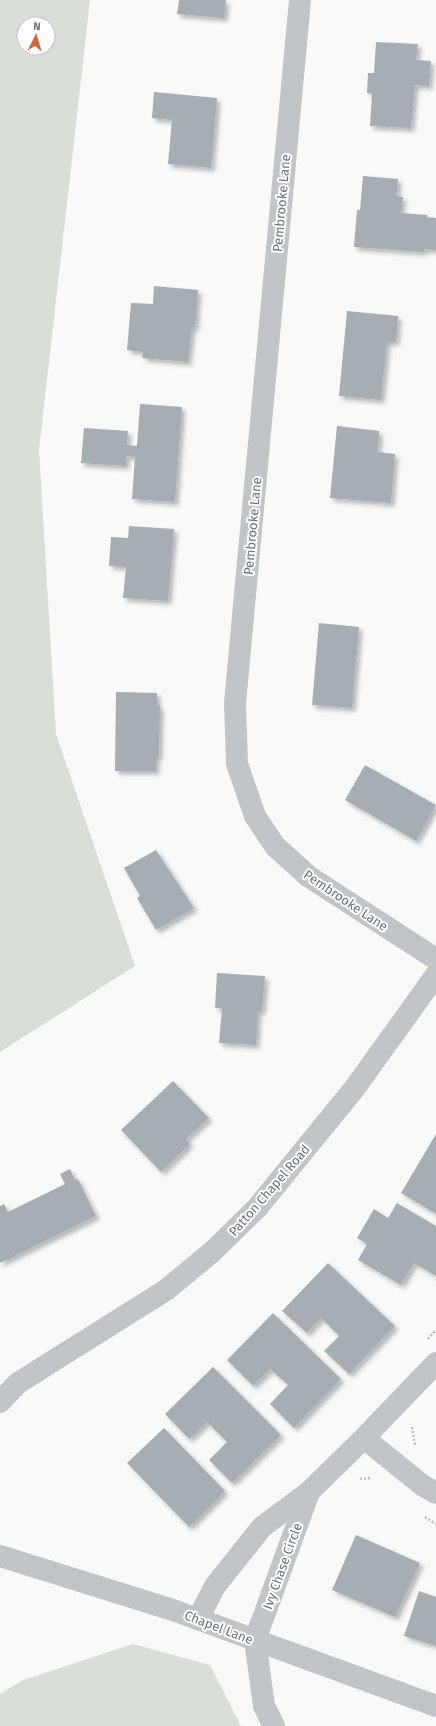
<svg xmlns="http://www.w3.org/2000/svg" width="436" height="1726" font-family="'Fira Sans',sans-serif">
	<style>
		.green { fill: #d9ded7; fill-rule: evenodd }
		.building { fill: #a6aeb3; filter: url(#shadow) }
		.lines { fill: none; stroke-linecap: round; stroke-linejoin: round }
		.path { stroke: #bbbec0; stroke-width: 2.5; stroke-dasharray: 2 2; stroke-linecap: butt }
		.minor { stroke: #c1c5c8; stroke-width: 22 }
		.tertiary { stroke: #c1c5c8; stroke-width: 22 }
		.labels { text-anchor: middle; stroke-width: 4; stroke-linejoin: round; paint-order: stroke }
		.street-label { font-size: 13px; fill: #66747f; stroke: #fff }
	</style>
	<defs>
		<filter id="shadow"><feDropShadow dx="3.5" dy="3.5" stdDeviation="2" flood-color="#0004"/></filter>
	</defs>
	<rect width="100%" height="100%" fill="#f9f9f7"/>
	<!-- green -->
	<path class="green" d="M0 0H90L39 450 56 734 135 966 0 1052ZM24 24H48V48H24Z
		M133 1644 210 1665 241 1726H0V1694L23 1680Z"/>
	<!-- building -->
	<path class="building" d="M179 0H226L224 18 177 14Z
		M376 42 418 44 416 60 431 61 429 86 415 85 411 128 370 126 372 94 367 93 368 73H374Z
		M154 92 217 98 211 168 168 164 172 120 152 118Z
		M363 176 398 179 397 197H403L401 213 427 215V217L436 218V250L424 249V252L354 247 357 210H360Z
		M154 286 198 290 195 328 192 327 188 362 142 358 143 352 127 350 131 303 153 304Z
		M347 311 398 316 396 342H387L381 400 339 396Z
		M140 404 182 407 175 502 132 499 135 457 126 456V466L81 463 84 428 128 431 127 445 137 446Z
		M337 426 379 431 378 452 395 454 391 503 330 498Z
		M129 526 174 529 168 601 123 598 126 567 109 566 111 537 128 538Z
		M319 623 359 627 352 708 312 705Z
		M116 692 157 693V706L160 705 159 757H156V771H115Z
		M365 765 436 805 416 841 345 800Z
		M156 850 194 908 156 930 137 898 140 896 124 868Z
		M217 973 265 976 262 1011H258L256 1045 219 1043 222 1008H215Z
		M173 1081 209 1118 186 1139 190 1144 161 1172 121 1130Z
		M436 1134V1214L401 1193Z
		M70 1169 75 1180 78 1179 96 1216 0 1263V1206L4 1204 8 1212 65 1184 60 1174Z
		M397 1203 436 1226V1276L414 1263 401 1285 358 1260 367 1244 357 1238 374 1209 388 1218Z
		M328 1263 395 1326 349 1374 324 1351 339 1336 321 1318 307 1333 282 1311Z
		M273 1313 341 1379 294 1428 270 1404 288 1385 270 1369 253 1386 227 1360Z
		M213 1367 281 1435 232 1483 209 1460 227 1442 207 1422 189 1439 165 1414Z
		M164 1428 225 1491 189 1527 127 1463Z
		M356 1535 420 1563 395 1617 332 1590Z
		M419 1591 436 1597V1646L404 1636Z"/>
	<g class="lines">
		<!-- path -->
		<path class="path" d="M428 1339 436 1330
			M412 1427 415 1445
			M360 1479 371 1478
			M425 1517 436 1524"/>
		<!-- minor -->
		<path class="minor" d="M300 0 235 703 237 764 255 816 275 846 308 876 436 959
			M436 1363 364 1438 422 1485 436 1493
			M198 1619 215 1586 262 1527 309 1492 364 1438
			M274 1726 264 1706 255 1640 309 1492"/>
		<!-- tertiary -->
		<path class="tertiary" d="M0 1402 18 1383 166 1290 212 1252 257 1208 354 1089 436 975
			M0 1556 173 1610 436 1706"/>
	</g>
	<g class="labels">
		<!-- street labels -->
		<g class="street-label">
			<text transform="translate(281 203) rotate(-85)" y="5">Pembrooke Lane</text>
			<text transform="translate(252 526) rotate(-85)" y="5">Pembrooke Lane</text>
			<text transform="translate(346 900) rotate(34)" y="5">Pembrooke Lane</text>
			<text transform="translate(269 1190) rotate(-49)" y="5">Patton Chapel Road</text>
			<text transform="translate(282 1566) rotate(-70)" y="5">Ivy Chase Circle</text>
			<text transform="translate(219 1627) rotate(21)" y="5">Chapel Lane</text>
		</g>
	</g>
	<!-- north arrow -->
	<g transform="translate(36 36) rotate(5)"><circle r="19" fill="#ffffff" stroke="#c2c7cc"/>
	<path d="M0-3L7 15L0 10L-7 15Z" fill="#d3653d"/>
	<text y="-6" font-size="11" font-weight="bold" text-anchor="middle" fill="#66747f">N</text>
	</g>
</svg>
